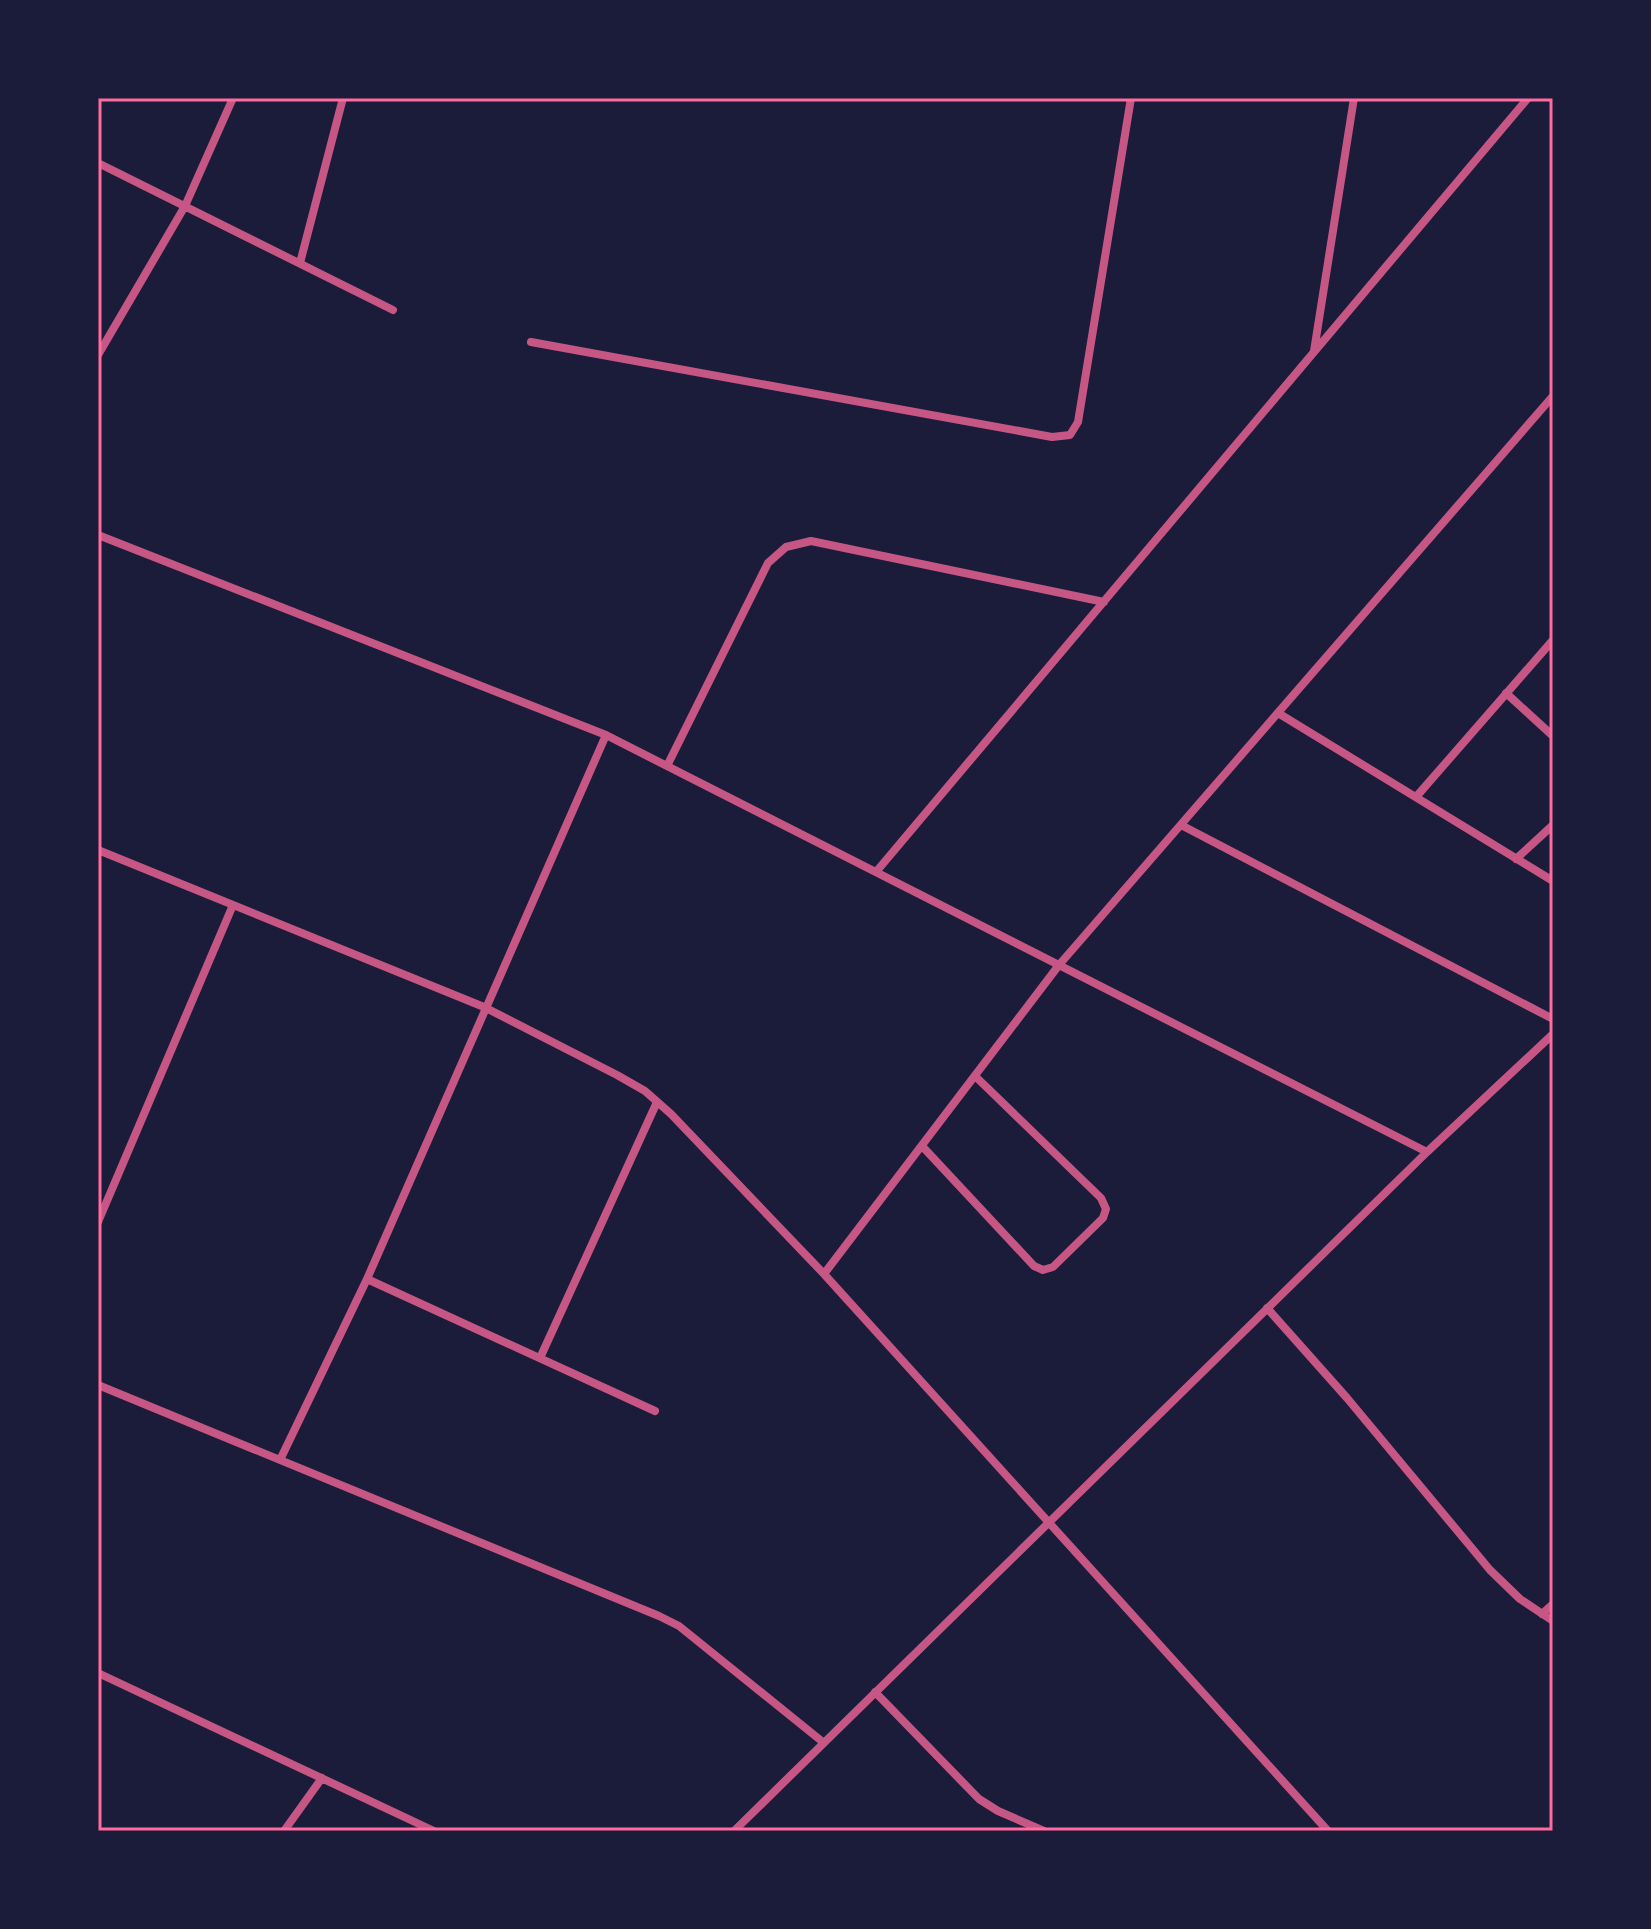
<svg xmlns="http://www.w3.org/2000/svg" width="1651" height="1929" font-family="'Open Sans',sans-serif">
	<style>
		.lines { fill: none; stroke-linecap: round; stroke-linejoin: round }
		.minor { stroke: #c65784; stroke-width: 8 }
		.neatline { fill: none; stroke: #ff6b9d; stroke-width: 3 }
	</style>
	<rect width="100%" height="100%" fill="#1b1b3a"/>
	<g class="lines">
		<!-- minor -->
		<path class="minor" d="M98 163 393 310
			M300 263 343 98
			M531 342 1052 437 1070 435 1078 422 1131 98
			M1314 351 1354 98
			M98 355 185 206 233 98
			M98 535 606 735 1427 1152
			M1506 693 1553 736
			M1278 713 1553 881
			M667 766 768 563 786 547 811 541 1104 602
			M1416 797 1553 640
			M1181 825 1553 1019
			M98 850 484 1007 617 1075 645 1091 671 1114 824 1274 1328 1831
			M1516 859 1553 825
			M876 872 1528 98
			M922 1146 1034 1266 1043 1270 1053 1267 1103 1218 1106 1209 1101 1198 975 1076
			M98 1222 233 905
			M824 1274 1059 965 1553 396
			M367 1279 655 1411
			M1267 1308 1347 1398 1490 1570 1520 1599 1553 1621
			M540 1358 657 1102
			M98 1385 659 1616 679 1626 824 1743
			M280 1460 367 1279 606 735
			M1542 1614 1553 1604
			M98 1673 434 1831
			M875 1692 979 1799 998 1811 1044 1831
			M284 1831 322 1778
			M734 1831 1427 1152 1553 1034"/>
	</g>
	<!-- border -->
	<rect width="1651" height="1929" fill="none" stroke="#1b1b3a" stroke-width="200"/>
	<rect x="100" y="100" width="1451" height="1729" class="neatline"/>
</svg>
